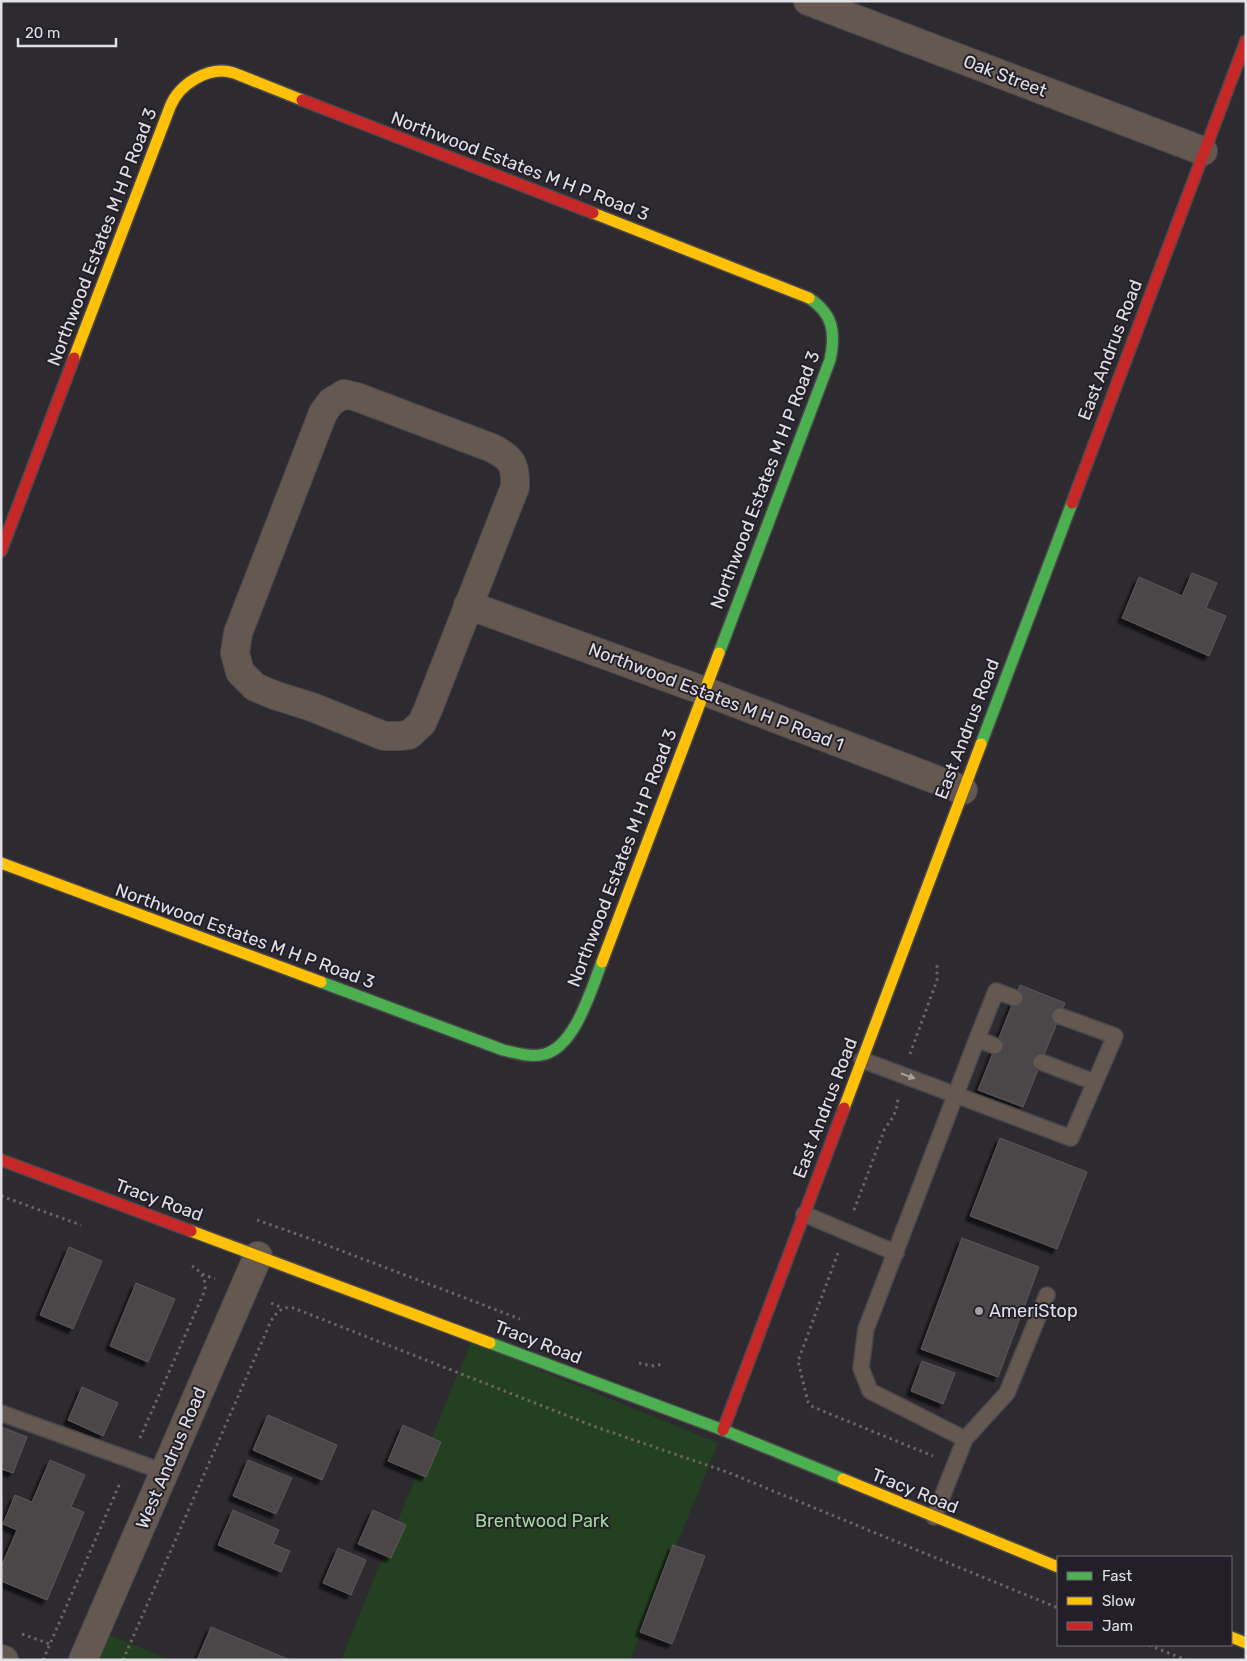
<svg xmlns="http://www.w3.org/2000/svg" width="1247" height="1661" font-family="Rubik,sans-serif">
	<style>
		.green { fill: #234120 }
		.building { fill: #4b474a; stroke: #5c585a; filter: url(#shadow) }
		.lines { fill: none; stroke-linecap: round; stroke-linejoin: round }
		.lane-casing { stroke: #4a484c; stroke-width: 18 }
		.street-casing { stroke: #4a484c; stroke-width: 30 }
		.fast-casing { stroke: #4a484c; stroke-width: 14 }
		.slow-casing { stroke: #4a484c; stroke-width: 14 }
		.jam-casing { stroke: #4a484c; stroke-width: 14 }
		.path { stroke: #6d6562; stroke-width: 3; stroke-dasharray: 2.5 4; stroke-linecap: butt }
		.lane { stroke: #645851; stroke-width: 15 }
		.street { stroke: #645851; stroke-width: 28 }
		.fast { stroke: #4caf50; stroke-width: 11 }
		.slow { stroke: #ffc107; stroke-width: 11 }
		.jam { stroke: #c62828; stroke-width: 11 }
		.oneway { fill: #a9a3a4 }
		.poi-dot { fill: #a3a0a7; stroke: #221f28; stroke-width: 2 }
		.labels { text-anchor: middle; stroke-width: 4; stroke-linejoin: round; paint-order: stroke }
		.street-label { font-size: 18px; fill: #e2e0e7; stroke: #221f28 }
		.poi-label { font-size: 18px; fill: #e2e0e7; stroke: #221f28; text-anchor: start }
		.park-label { font-size: 18px; fill: #9fda98; stroke: #221f28 }
	</style>
	<defs>
		<filter id="shadow"><feDropShadow dx="-4.5" dy="4.5" stdDeviation="1" flood-color="#0009"/></filter>
	</defs>
	<rect width="100%" height="100%" fill="#2d2a30"/>
	<!-- green -->
	<path class="green" d="M471 1342 718 1443 630 1660H341Z
		M103 1632 170 1660H91Z"/>
	<!-- building -->
	<path class="building" d="M1192 573 1217 583 1206 608 1226 616 1209 656 1122 618 1139 577 1182 596Z
		M1020 985 1065 1003 1023 1107 978 1090Z
		M1000 1138 1087 1172 1057 1249 970 1216Z
		M962 1238 1039 1267 998 1377 921 1349Z
		M69 1247 102 1261 73 1329 40 1315Z
		M136 1283 175 1299 148 1362 110 1346Z
		M922 1361 955 1373 943 1404 911 1391Z
		M82 1387 118 1403 103 1436 68 1420Z
		M268 1415 337 1445 322 1480 253 1450Z
		M403 1425 441 1442 426 1477 388 1461Z
		M1 1427 27 1437 13 1473 1 1469Z
		M50 1460 85 1475 71 1507 84 1512 47 1600 1 1581V1567L17 1530 3 1524 15 1495 32 1502Z
		M248 1460 292 1478 276 1514 233 1496Z
		M233 1510 279 1530 273 1544 290 1551 281 1572 218 1545Z
		M373 1510 406 1525 391 1558 358 1544Z
		M673 1545 705 1556 672 1644 640 1632Z
		M338 1548 366 1560 351 1595 323 1583Z
		M211 1627 290 1660H197Z"/>
	<g class="lines">
		<defs>
			<path id="lane" d="M977 1039 996 991 1015 998
				M862 1060 1071 1138 1115 1036 1060 1016
				M1041 1062 1094 1082
				M804 1214 896 1253
				M1 1413 164 1472
				M965 1439 1007 1393 1047 1295
				M934 1517 965 1439 870 1391 861 1368 866 1329 977 1039 995 1046"/>
			<path id="street" d="M808 1 1203 151
				M344 394 357 397 492 448C512 458 516 465 515 487L429 707 422 723 409 735 399 736H384L312 707 274 695 255 687 240 672 235 653 238 633 323 413 331 402Z
				M468 605 704 691 963 790
				M1 1659 4 1660
				M83 1660 258 1256"/>
			<path id="fast" d="M719 653 830 360C836 332 833 314 809 298
				M981 744 1072 503
				M321 982 503 1050C516 1053 531 1058 545 1054 576 1045 591 989 602 962
				M490 1343 723 1430 843 1479"/>
			<path id="slow" d="M593 213 809 298
				M74 358 170 107C179 84 209 65 234 73L302 100
				M1 863 321 982
				M602 962 719 653
				M844 1108 981 744
				M191 1231 490 1343
				M843 1479 1058 1567
				M1231 1637 1246 1643"/>
			<path id="jam" d="M302 100 593 213
				M1072 503 1246 41
				M1 551 74 358
				M1 1160 191 1231
				M723 1430 844 1108"/>
		</defs>
		<!-- lane casing -->
		<use href="#lane" class="lane-casing"/>
		<!-- street casing -->
		<use href="#street" class="street-casing"/>
		<!-- fast casing -->
		<use href="#fast" class="fast-casing"/>
		<!-- slow casing -->
		<use href="#slow" class="slow-casing"/>
		<!-- jam casing -->
		<use href="#jam" class="jam-casing"/>
		<!-- path -->
		<path class="path" d="M910 1054 937 980V962
			M1 1196 81 1225
			M854 1210 885 1128C893 1119 897 1111 898 1098
			M257 1220 308 1238 520 1319
			M838 1253 798 1361 808 1402 813 1407 933 1456
			M202 1274 215 1279
			M271 1303 282 1308
			M639 1363 651 1366 663 1364
			M140 1438 205 1290C206 1279 202 1272 192 1266
			M22 1634 50 1644
			M1149 1645 1186 1660
			M43 1660 120 1483
			M123 1660 271 1321C277 1312 280 1308 291 1307L596 1427 727 1472 1058 1608"/>
		<!-- lane -->
		<use href="#lane" class="lane"/>
		<!-- street -->
		<use href="#street" class="street"/>
		<!-- fast -->
		<use href="#fast" class="fast"/>
		<!-- slow -->
		<use href="#slow" class="slow"/>
		<!-- jam -->
		<use href="#jam" class="jam"/>
	</g>
	<!-- one-way arrows -->
	<defs><path id="oneway-solid" d="M-6-.8H1V-3.2L6.5 0L1 3.2V.8H-6Z" transform="scale(1.25)"/></defs>
	<use class="oneway" href="#oneway-solid" transform="translate(908 1076) rotate(20)"/>
	<!-- markers -->
	<circle class="poi-dot" cx="979" cy="1311" r="5"/>
	<g class="labels">
		<!-- street labels -->
		<g class="street-label">
			<text transform="translate(1005 76) rotate(21)" y="6">Oak Street</text>
			<text transform="translate(520 166) rotate(21)" y="6">Northwood Estates M H P Road 3</text>
			<text transform="translate(102 237) rotate(-69)" y="6">Northwood Estates M H P Road 3</text>
			<text transform="translate(1110 350) rotate(-69)" y="6">East Andrus Road</text>
			<text transform="translate(765 480) rotate(-69)" y="6">Northwood Estates M H P Road 3</text>
			<text transform="translate(716 697) rotate(21)" y="6">Northwood Estates M H P Road 1</text>
			<text transform="translate(967 729) rotate(-69)" y="6">East Andrus Road</text>
			<text transform="translate(622 858) rotate(-69)" y="6">Northwood Estates M H P Road 3</text>
			<text transform="translate(245 936) rotate(20)" y="6">Northwood Estates M H P Road 3</text>
			<text transform="translate(825 1108) rotate(-69)" y="6">East Andrus Road</text>
			<text transform="translate(159 1200) rotate(20)" y="6">Tracy Road</text>
			<text transform="translate(538 1342) rotate(21)" y="6">Tracy Road</text>
			<text transform="translate(171 1458) rotate(-67)" y="6">West Andrus Road</text>
			<text transform="translate(915 1491) rotate(22)" y="6">Tracy Road</text>
		</g>
		<!-- poi labels -->
		<g class="poi-label">
			<text x="989" y="1317">AmeriStop</text>
		</g>
		<!-- park labels -->
		<g class="park-label">
			<text x="542" y="1527">Brentwood Park</text>
		</g>
	</g>
	<!-- border -->
	<rect width="1247" height="1661" fill="none" stroke="#e2e0e7" stroke-width="5"/>
	<!-- legend -->
	<rect x="1057" y="1556" width="175" height="90" fill="#221f28" stroke="#6f6c74"/>
	<rect x="1067" y="1572" width="25" height="8" fill="#4caf50" stroke="#6f6c74"/>
	<text x="1102" y="1581" font-size="15" fill="#e2e0e7">Fast</text>
	<rect x="1067" y="1597" width="25" height="8" fill="#ffc107" stroke="#6f6c74"/>
	<text x="1102" y="1606" font-size="15" fill="#e2e0e7">Slow</text>
	<rect x="1067" y="1622" width="25" height="8" fill="#c62828" stroke="#6f6c74"/>
	<text x="1102" y="1631" font-size="15" fill="#e2e0e7">Jam</text>
	<!-- scale -->
	<path d="M18 38v8h98v-8" fill="none" stroke="#e2e0e7" stroke-width="2.5"/>
	<text x="25" y="38" font-size="15" fill="#e2e0e7" stroke="#221f28" stroke-width="4" paint-order="stroke">20 m</text>
</svg>
